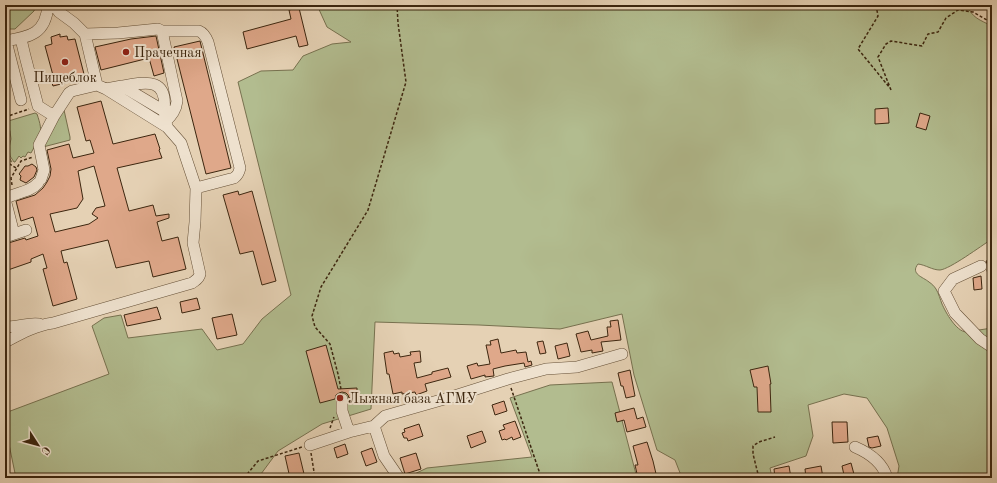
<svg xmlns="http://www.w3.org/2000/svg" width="997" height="483" font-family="'Old Standard TT',serif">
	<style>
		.green { fill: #b2bc8f; stroke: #77714f }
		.building { fill: #dfa88a; stroke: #3c260f; fill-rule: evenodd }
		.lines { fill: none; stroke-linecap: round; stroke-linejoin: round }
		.minor-casing { stroke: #665138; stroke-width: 12 }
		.path { stroke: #3c260f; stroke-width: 1.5; stroke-dasharray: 3 2; stroke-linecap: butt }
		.minor { stroke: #eee1ce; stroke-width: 11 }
		.poi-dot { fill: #8f2418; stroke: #eee1ce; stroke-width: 1.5 }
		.labels { text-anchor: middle; stroke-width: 4; stroke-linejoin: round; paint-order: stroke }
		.poi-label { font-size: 14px; fill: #3c260f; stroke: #eee1ce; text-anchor: start }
	</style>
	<rect width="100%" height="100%" fill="#e5d1b4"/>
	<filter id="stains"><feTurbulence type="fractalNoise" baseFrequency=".005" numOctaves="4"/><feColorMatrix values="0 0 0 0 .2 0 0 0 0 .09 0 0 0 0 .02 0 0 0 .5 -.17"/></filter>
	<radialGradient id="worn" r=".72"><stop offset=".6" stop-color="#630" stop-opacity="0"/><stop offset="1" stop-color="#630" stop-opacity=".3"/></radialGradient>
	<!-- green -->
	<path class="green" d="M5 5H36L34 11 15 29H5Z
		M317 5H967C972 18 980 20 992 26V239C981 246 950 269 940 270 932 270 926 265 918 264 910 274 923 277 929 282 932 284 934 286 936 289 939 294 940 299 942 304 946 313 956 331 966 332L992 328V478H897L899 466 887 428 867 398 844 394 808 405 813 436 806 456 770 468 772 478H682L675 460 657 450 634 375 622 314 560 329 479 325 375 322 371 409 322 424 278 451 258 478H16L5 425V413L109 374 92 326 104 318 121 315 128 338 202 329 217 350 243 344 262 319 291 295 238 82 261 71 293 70 303 56 332 44 351 42 327 27Z
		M64 110 70 137V140L43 147 62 111Z
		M35 113 37 114C44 134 40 136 31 153L28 152 25 157 23 156 21 158 19 156 15 162H14L10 156 9 148 11 139 10 131 5 122Z
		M5 127C11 135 8 137 7 146 7 152 9 158 12 162L5 158Z
		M612 382 637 478H406L427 468 532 457 510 398 550 385Z"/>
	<!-- building -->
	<path class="building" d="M299 8 308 45 299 47 296 36 247 49 243 32 291 19 289 10Z
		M60 34V37L67 36 68 40 75 39 85 78 53 86 51 80 54 79 45 46 52 44 51 37Z
		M156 36 164 73 154 76 149 58 101 70 95 47 131 39Z
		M200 41 231 168 206 174 174 47Z
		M101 101 113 144 155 134 160 149 159 150 162 158 117 168 129 211 153 205 156 216 169 214V218L157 222 162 241 178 237 186 269 153 277 149 261 116 268 108 240 61 251 64 263 67 262 77 299 53 306 43 269 47 268 43 254 31 259V262L5 271V244L25 238 26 240 38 236 33 217 21 221 16 201 35 195 43 188 47 182 50 176 51 169 47 150 69 144 73 158 94 153 90 140 86 141 77 107ZM94 166 105 206 96 208 92 214 98 218 89 224 55 232 50 214 77 208 83 199 78 171Z
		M888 108 889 123 875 124V109Z
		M920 113 930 116 926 130 916 127Z
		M32 164 36 167 37 170 34 177 26 183 20 180 21 176 19 174 25 166H28Z
		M238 191 239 195 252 191 276 281 262 285 253 251 240 254 223 195Z
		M992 260V283H990L987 270 988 266 986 261Z
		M981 276 982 289 974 290 973 278Z
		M197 298 200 309 182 313 180 302Z
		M157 307 161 319 127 326 124 315Z
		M232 314 237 335 217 339 212 318Z
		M618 320 621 340 601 342 603 351 592 353V350L581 352 576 334 588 331 591 340 608 336 607 327H611L610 321Z
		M498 339 501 353 516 350 517 353 526 352 528 362 531 361 532 365 525 367 524 363 505 366 493 369 494 376 485 377V375L471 379 467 366 477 363 478 366 490 364 486 345H491L490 341Z
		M543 341 546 353 540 354 537 342Z
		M567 343 570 356 558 359 555 346Z
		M326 345 338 389 357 388V397L349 398 348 395 346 393 342 392 339 393 336 395 335 399 320 403 306 351Z
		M393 351 394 354 399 353 400 357 411 355 410 352 420 351 421 362 414 363 417 378 432 374V372L448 368 451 377 425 384 427 391 416 395 415 392 402 394V392L393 394 389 374H387L384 353Z
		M768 366 771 384H770L771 412H758L757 387H754L750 370Z
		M630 370 635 396 626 398 623 386H621L618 373Z
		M504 401 507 411 495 415 492 405Z
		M634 408 637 419 643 417 646 427 627 432 624 420 617 422 615 413Z
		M515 421 521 437 513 440 512 437 506 440 505 439 502 440 499 431 505 429 503 425Z
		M832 422H847L848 442 833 443Z
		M419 424 423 436 408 441 407 438H404L402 433 405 432 404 429Z
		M482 431 486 442 471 448 467 436Z
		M878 436 881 446 872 448 869 447 867 438Z
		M647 442 653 461 657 478H638L635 465H638L633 446Z
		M345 444 348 454 337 458 334 448Z
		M372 448 377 462 366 466 361 452Z
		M299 453 305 478H290L285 456Z
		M416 453 421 469 405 474 400 458Z
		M851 463 855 478H847V475H844L842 466Z
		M789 466 791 478H775L774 469Z
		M821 466 823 478H806L805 469Z"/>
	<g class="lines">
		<defs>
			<path id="minor" d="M162 31 177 101C176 110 172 115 166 121
				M85 34 118 33 158 29 162 31H199C204 33 206 37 208 42L240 168C239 173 238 175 234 178L196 188
				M21 39 25 56 38 106 54 116
				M5 41C30 37 46 34 48 5
				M6 41 21 100
				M122 86C146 82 168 77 164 111
				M106 89 122 86 164 111 167 127
				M41 179 44 170 39 145 54 116 69 93 72 91 97 85
				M5 199C15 192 30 193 38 183
				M5 199 14 234
				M5 237 26 230
				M981 266 953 279 944 291 955 313 980 339 992 347
				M5 326C16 329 27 322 39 324
				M5 342C20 334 36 325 53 323L192 283C196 280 199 279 200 274L193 243 195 222 196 188 181 143 167 127 106 89 97 85 85 34 74 23 59 12 54 5
				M342 399V411L349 432
				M374 426 384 456 399 478
				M310 445 349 432 374 426 385 416 448 398 508 379 546 369 577 367 622 354
				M855 447C869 453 883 463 887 478"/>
		</defs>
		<!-- minor casing -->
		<use href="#minor" class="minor-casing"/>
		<!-- path -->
		<path class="path" d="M876 5 878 16 858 49 890 88
			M891 90 878 57 886 44 891 41 922 46 928 34 938 32 946 18 958 10 973 12 992 23
			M5 117 29 109
			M5 161 16 168
			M12 185 11 178 21 161 33 157
			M511 388 539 471 540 478
			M341 389 338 374 330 344 315 327 312 316 321 287 368 210 406 82 398 23 397 5
			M330 428 334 417
			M311 453 315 478
			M244 478 258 461 302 447
			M759 478 753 454V446L759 442 775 437"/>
		<!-- minor -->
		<use href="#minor" class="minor"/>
	</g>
	<!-- markers -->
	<g class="poi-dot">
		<circle cx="126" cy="52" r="4"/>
		<circle cx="65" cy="62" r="4"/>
		<circle cx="340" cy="398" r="4"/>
	</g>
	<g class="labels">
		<!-- poi labels -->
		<g class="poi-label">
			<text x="134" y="57">Прачечная</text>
			<text x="65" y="82" text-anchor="middle">Пищеблок</text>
			<text x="348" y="403">Лыжная база АГМУ</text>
		</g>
	</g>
	<!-- margin -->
	<rect width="997" height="483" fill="none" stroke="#e5d1b4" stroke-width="20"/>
	<rect x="6" y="6" width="985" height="471" fill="none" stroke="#3c260f" stroke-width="2"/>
	<rect x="10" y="10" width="977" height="463" fill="none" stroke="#3c260f"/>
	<!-- north arrow -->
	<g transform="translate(38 445) rotate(126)" stroke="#eee1ce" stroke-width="3" paint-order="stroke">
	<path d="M0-3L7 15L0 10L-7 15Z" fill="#3c260f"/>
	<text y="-6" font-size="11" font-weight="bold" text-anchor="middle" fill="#3c260f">С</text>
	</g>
	<rect width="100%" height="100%" filter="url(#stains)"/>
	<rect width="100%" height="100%" fill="url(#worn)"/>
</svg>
